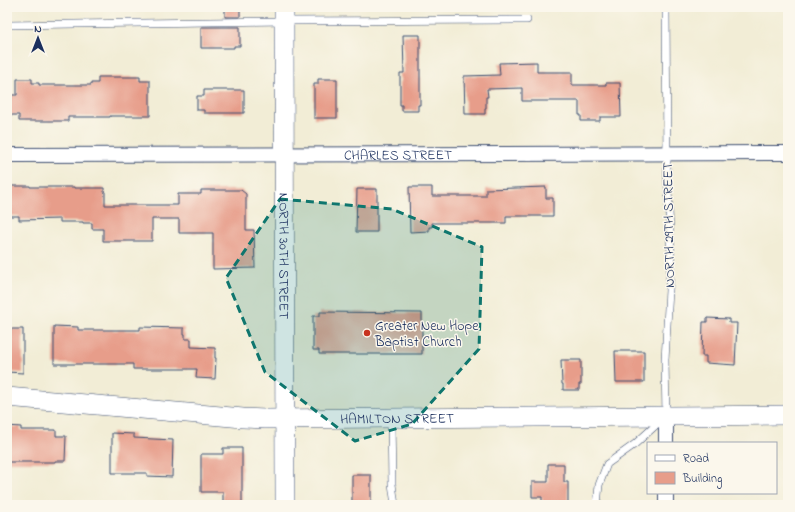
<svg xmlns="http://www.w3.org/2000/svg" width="795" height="512" font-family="'Indie Flower',sans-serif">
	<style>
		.building { fill: #e79d8a }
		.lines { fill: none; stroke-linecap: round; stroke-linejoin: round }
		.service-casing { stroke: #3b4c70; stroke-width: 8 }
		.minor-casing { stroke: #3b4c70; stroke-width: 16 }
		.secondary-casing { stroke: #3b4c70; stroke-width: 20 }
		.service { stroke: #fff; stroke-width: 7 }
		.minor { stroke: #fff; stroke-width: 14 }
		.secondary { stroke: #fff; stroke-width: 19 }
		.marked { fill: #0f766e; fill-opacity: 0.2; stroke: #0f766e; stroke-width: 3; stroke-dasharray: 8 5; stroke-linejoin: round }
		.poi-dot { fill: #c8321e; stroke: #fbf7ec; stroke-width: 1.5 }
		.labels { text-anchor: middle; stroke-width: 3; stroke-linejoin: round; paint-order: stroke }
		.street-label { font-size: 14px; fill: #1b2f5e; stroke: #fbf7ec }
		.poi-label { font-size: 14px; fill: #1b2f5e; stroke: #fbf7ec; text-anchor: start }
	</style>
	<rect width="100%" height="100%" fill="#fbf7ec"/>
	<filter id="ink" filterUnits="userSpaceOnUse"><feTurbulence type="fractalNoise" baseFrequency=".025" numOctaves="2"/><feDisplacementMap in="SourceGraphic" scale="8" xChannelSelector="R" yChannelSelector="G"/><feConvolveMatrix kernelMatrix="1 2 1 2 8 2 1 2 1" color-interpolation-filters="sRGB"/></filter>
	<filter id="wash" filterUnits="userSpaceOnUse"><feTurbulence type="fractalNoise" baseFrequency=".012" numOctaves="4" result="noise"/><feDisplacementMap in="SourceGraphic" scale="16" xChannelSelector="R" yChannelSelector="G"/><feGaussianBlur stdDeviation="0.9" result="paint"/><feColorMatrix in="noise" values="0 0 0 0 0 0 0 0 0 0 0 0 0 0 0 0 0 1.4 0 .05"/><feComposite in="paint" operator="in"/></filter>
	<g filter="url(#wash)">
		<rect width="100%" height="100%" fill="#f2edd6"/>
		<g id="blocks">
			<!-- building -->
			<path class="building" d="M225 7H240V17H225Z
				M201 27H240V46H234V48H201Z
				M403 35H420V105H418V111H402V105H400V73H404Z
				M537 62V72H572V85H606V83H620L621 117H600V121H581V115H579V101H522V88L487 89 488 97H486V108H485V114H465L464 76 500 75 499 63Z
				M98 77H140V81H150V116H110V117H68V121H19V115H7V95H17V79H32V83H39V85H91V83H98Z
				M318 79H337V118H314V84H318Z
				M204 90H244V113H204V110H197V96H204Z
				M9 186H30V187H74V188H104V192H105V205H178V194H201V190H241L246 194V230H254L255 268 213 269V233H179V219H152V241H103V229H92V223H83V222H60V219L19 220V216H9Z
				M409 187H432V196H486V189L546 187V198H553V216H506V223H432V227H429V231L410 232Z
				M357 189H377V232H356Z
				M320 312 422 313V354H319V350H313V316H320Z
				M707 318 729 319V323H737L735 365 706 363V356H702L703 322H707Z
				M54 326 78 327V330H140V327L184 328V334H185V339H191V347L215 348V358H216L215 379 196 378 197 369H133V364H54Z
				M7 329H23V373L7 372Z
				M615 351H644V382H616Z
				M561 360H581V384H579V390H563V384H562Z
				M7 426 21 427V430H56V436H66L65 461H55V462H7Z
				M112 433 134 434V438L173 440 172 477 147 476V473H112Z
				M223 448H242V505H223V492H201V454H223Z
				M548 464H564V482H568V505H542V497H532V482H548Z
				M352 475H371V505H352Z"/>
		</g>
	</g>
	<g filter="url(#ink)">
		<use href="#blocks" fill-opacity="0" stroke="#3b4c70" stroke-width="1"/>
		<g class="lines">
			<defs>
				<path id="service" d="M7 25 284 21 527 20
					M391 419 392 484 395 505
					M597 505 599 485 607 464 635 444 666 416 665 360 671 255 667 167 666 7"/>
				<g id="minor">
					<path id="s1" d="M7 155C267 154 528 155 788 153"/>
					<path d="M666 416V443"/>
					<path d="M666 493V505"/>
				</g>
				<g id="secondary">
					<path id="s2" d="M284 7 285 505"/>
					<path id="s3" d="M7 397 243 418 265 419 788 415"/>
				</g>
			</defs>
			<!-- service casing -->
			<use href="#service" class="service-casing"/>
			<!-- minor casing -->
			<use href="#minor" class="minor-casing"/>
			<!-- secondary casing -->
			<use href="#secondary" class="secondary-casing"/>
			<!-- service -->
			<use href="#service" class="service"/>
			<!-- minor -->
			<use href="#minor" class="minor"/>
			<!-- secondary -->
			<use href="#secondary" class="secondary"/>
		</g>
	</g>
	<!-- marked area -->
	<path class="marked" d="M280 199 392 209 482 247 479 349 412 424 355 441 265 372 226 278Z"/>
	<!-- markers -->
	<circle class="poi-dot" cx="367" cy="333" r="4"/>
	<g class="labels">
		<!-- street labels -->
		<g class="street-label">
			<text dy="5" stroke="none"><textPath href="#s1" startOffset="391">CHARLES STREET</textPath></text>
			<text transform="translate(668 225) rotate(-91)" y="5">NORTH 29TH STREET</text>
			<text dy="5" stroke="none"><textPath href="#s2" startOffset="249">NORTH 30TH STREET</textPath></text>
			<text dy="5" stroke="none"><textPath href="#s3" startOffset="391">HAMILTON STREET</textPath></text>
		</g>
		<!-- poi labels -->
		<g class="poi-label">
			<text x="375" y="330">Greater New Hope<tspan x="375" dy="16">Baptist Church</tspan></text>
		</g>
	</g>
	<!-- margin -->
	<rect width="795" height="512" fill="none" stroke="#fbf7ec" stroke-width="24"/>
	<!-- legend -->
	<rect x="647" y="442" width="130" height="52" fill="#fbf7ec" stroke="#a1a7b3"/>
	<rect x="655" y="455" width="20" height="6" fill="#ffffff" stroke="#a1a7b3"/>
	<text x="683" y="462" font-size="12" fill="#1b2f5e">Road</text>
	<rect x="655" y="472" width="20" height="12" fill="#e79d8a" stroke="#a1a7b3"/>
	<text x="683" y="482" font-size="12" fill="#1b2f5e">Building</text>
	<!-- north arrow -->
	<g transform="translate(38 38)" stroke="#fbf7ec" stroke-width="3" paint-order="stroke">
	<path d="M0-3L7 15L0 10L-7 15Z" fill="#1b2f5e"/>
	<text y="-6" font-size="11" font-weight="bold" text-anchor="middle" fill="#1b2f5e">N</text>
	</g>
</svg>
